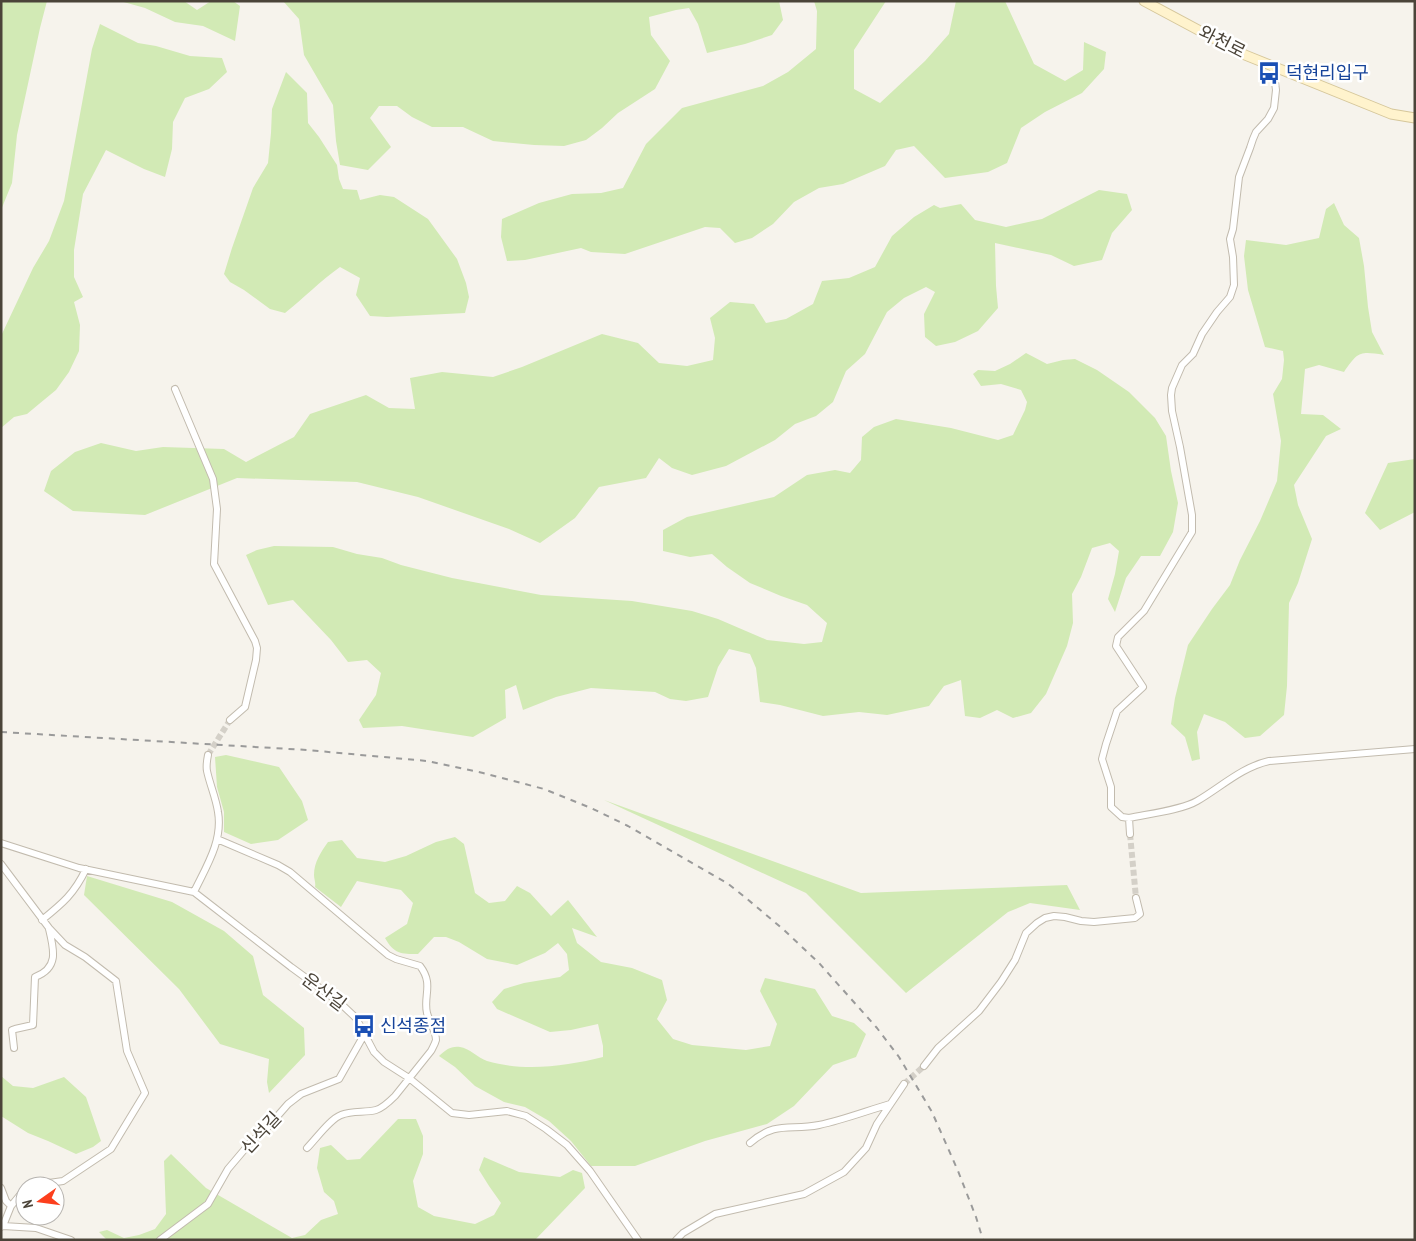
<svg xmlns="http://www.w3.org/2000/svg" width="1416" height="1241" font-family="'PT Sans Narrow','Noto Sans KR',sans-serif">
	<style>
		.green { fill: #d2eab5 }
		.lines { fill: none; stroke-linecap: round; stroke-linejoin: round }
		.street-tunnel { stroke: #d4d0c8; stroke-width: 6; stroke-dasharray: 6 3; stroke-linecap: butt }
		.street-casing { stroke: #c2bbae; stroke-width: 8 }
		.secondary-casing { stroke: #d6c79b; stroke-width: 11 }
		.street { stroke: #fff; stroke-width: 6 }
		.secondary { stroke: #fff3cd; stroke-width: 9 }
		.rail { stroke: #9a9a9a; stroke-width: 2; stroke-dasharray: 6 6; stroke-linecap: butt }
		.labels { text-anchor: middle; stroke-width: 5; stroke-linejoin: round; paint-order: stroke }
		.street-label { font-size: 18px; fill: #4b4439; stroke: #fff }
		.transit-label { font-size: 18px; fill: #164399; stroke: #fff; text-anchor: start }
	</style>
	<rect width="100%" height="100%" fill="#f6f3ec"/>
	<!-- green -->
	<path class="green" d="M1 1H47L40 28 17 135 12 183 1 210Z
		M120 1H184L197 10 211 1H233L240 6 235 41 203 26 175 22 145 8Z
		M283 1H779L783 20 772 35 745 44 707 53 698 24 689 8 676 10 649 17 651 35 670 61 655 89 618 113 602 128 586 140 564 146 534 145 493 141 463 127H432L412 117 397 106H379L370 118 391 147 368 170 340 165 336 141 333 105 304 55 299 19Z
		M814 1H886L854 50V89L880 103 925 61 949 34 956 1H1005L1034 64 1065 81 1083 70 1084 42 1106 52 1104 69 1082 93 1045 112 1021 128 1007 163 988 172 945 178 914 146 896 150 885 166 843 184 819 188 794 202 773 224 752 238 735 243 720 228 705 227 625 254 591 252 581 248 525 260 507 261 501 237 502 219 539 203 572 194 601 193 623 188 646 144 682 108 763 86 788 72 816 49 817 11Z
		M100 24 138 43 156 46 190 56 222 58 227 72 209 89 185 98 173 122 172 149 165 177 144 169 106 150 83 194 74 250V277L83 297 74 302 80 325 79 351 69 372 56 390 39 404 27 414 14 417 1 428V336L33 268 49 241 64 201 92 49Z
		M286 72 307 93 308 123 319 137 337 165 339 179 343 189 357 190 360 200 380 195 394 197 428 219 457 259 466 283 469 297 465 313 387 317 370 316 356 295 360 278 340 267C320 281 304 298 285 313L270 309 244 290 230 282 224 274 232 248 253 188 268 163 271 133 272 109Z
		M1099 190 1127 194 1132 210 1112 233 1102 260 1074 266 1051 255 995 243 996 286 998 308 978 331 955 342 936 346 925 337 924 314 935 292 926 287 904 298 887 312 865 354 846 371 833 402 816 416 795 424 775 440 726 466 692 475 672 468 659 458 646 478 599 487 575 518 540 543 509 529 418 497 357 482 237 478 145 515 73 511 44 491 51 471 75 452 101 443 136 451 163 447 224 449 246 462 294 437 310 414 366 395 389 408 415 409 410 378 442 372 493 377 522 367 602 334 638 343 659 363 687 366 713 360 715 338 710 318 730 302 754 304 766 323 786 319 813 304 822 281 849 278 875 267 892 236 914 217 934 205 940 208 961 204 975 220 1006 227 1042 219Z
		M1334 203 1344 225 1359 238 1364 266 1368 307 1372 332 1384 355C1359 351 1358 352 1344 372L1319 365 1305 369 1301 414 1323 415 1341 429 1326 436 1294 485 1298 505 1312 539 1298 583 1289 603 1287 686 1284 715 1260 736 1245 738 1225 722 1204 714 1197 732 1200 759 1192 761 1185 737 1171 724 1175 698 1188 645 1212 609 1230 585 1240 560 1260 521 1277 481 1281 441 1273 394 1282 379 1284 360 1283 351 1265 347 1248 290 1244 256 1246 240 1286 245 1319 238 1326 209Z
		M1026 353 1047 364 1063 360 1075 359 1097 370 1129 392 1155 418 1166 436 1171 471 1178 503 1173 532 1160 556H1141L1126 578 1115 612 1108 599 1115 574 1119 551 1110 543 1092 548 1081 577 1072 594 1073 623 1067 646 1046 694 1031 713 1013 718 997 710 980 718 965 716 961 680 944 686 929 706 887 715 859 712 823 716 780 705 760 702 756 668 750 654 729 649 718 667 708 697 686 701 670 699 655 692 591 688 556 697 523 710 516 685 505 690 506 718 473 737 402 726 363 728 359 720 376 695 381 673 367 660 348 662 331 640 293 600 268 605 246 555 257 550 274 546 333 547 357 554 382 558 401 565 452 578 541 595 632 601 692 611 718 619 767 640 804 644 822 642 827 623 807 605 781 596 750 583 727 567 712 554 690 557 663 551V530L687 517 774 497 807 475 835 470 850 473 861 460 862 437 874 427 896 419 951 428 998 440 1013 435 1025 410 1027 402 1021 390 1001 384 981 386 973 374 978 370 995 371 1010 364Z
		M1415 459V512L1380 530 1365 513 1388 463Z
		M226 755 279 767 302 801 308 820 278 840 251 844 224 832V812L217 787 215 757Z
		M604 800 861 893 1067 885 1080 910 1030 903 1008 912 906 993 806 893Z
		M455 837 464 844 475 893 489 903 505 901 517 886 530 893 551 916 568 900 597 937 572 928 577 943 601 962 632 968 662 980 667 1000 657 1019 673 1039 692 1045 746 1050 770 1046 777 1024 760 991 765 978 815 989 832 1016 854 1023 866 1034 856 1057 833 1065 794 1106 767 1124 705 1141 635 1166H591L571 1141 549 1121 525 1107 504 1102 475 1086 455 1067 439 1056C446 1050 450 1046 460 1047 469 1048 478 1058 487 1061 524 1072 567 1066 603 1057V1046L598 1024 571 1030 550 1032 497 1009 492 1002 504 989 524 983 560 977 569 970 567 954 558 943 545 953 517 965 487 959 459 942 446 937H434L418 954C401 954 394 954 385 938L407 924 413 903 401 890 357 881 341 907 315 887C316 883 314 879 314 875 314 862 321 852 328 842L342 840 357 858 385 862 406 856 436 842Z
		M87 876 172 902 224 931 253 956 263 995 304 1028 305 1055 269 1093 267 1082 269 1059 220 1044 179 989 84 895Z
		M1 1076 13 1086 33 1088 64 1077 86 1097 101 1141 93 1147 76 1154 48 1141 28 1133 1 1116Z
		M398 1119H416L423 1136V1154L413 1181 418 1207 434 1216 475 1224 494 1215 501 1203 489 1186 479 1170 484 1157 519 1172 560 1177 573 1170 582 1173 585 1188 535 1240H107L99 1232 107 1230 124 1238 139 1235 155 1229 166 1214 164 1161 171 1154 206 1188 292 1238 305 1235 321 1220 338 1214 334 1201 324 1192 317 1168 320 1148 331 1145 347 1160 360 1159Z"/>
	<g class="lines">
		<!-- street-tunnel -->
		<path class="street-tunnel" d="M208 755 230 720
			M1130 834 1136 898
			M904 1084 924 1066"/>
		<defs>
			<path id="street" d="M175 389 213 479 217 509 214 564 255 641 257 648 256 660 245 707 230 720
				M1129 818C1148 814 1182 810 1197 801 1221 787 1242 767 1269 761L1415 749
				M1130 834 1129 818 1122 817 1111 807V787L1102 759 1106 744 1117 711 1143 687 1116 646 1118 637 1144 611 1192 532V515L1180 447 1172 411 1171 395 1172 388 1182 365 1193 354 1202 334 1217 312 1230 297 1234 285 1233 257 1230 239 1233 229 1239 177 1250 148 1253 139 1256 132 1268 119 1274 108 1276 90 1273 67
				M217 839 278 865 290 872 388 955 396 959 420 966C434 984 423 996 427 1013 429 1021 436 1031 436 1040 435 1044 433 1047 431 1051L395 1096C390 1101 383 1108 376 1110 365 1113 352 1110 341 1115 330 1119 316 1139 307 1148
				M1 843 79 868 194 892 291 967 339 1002 356 1018 374 1052 384 1062 409 1078 452 1113 469 1115 507 1111 526 1116 546 1129 567 1145 590 1171 638 1240
				M1 864 49 928 65 945 85 957 116 981 127 1051 145 1093 111 1149 63 1181 28 1186
				M194 892C206 867 223 841 218 812 216 798 210 785 207 771 206 766 207 760 208 755
				M42 920C63 903 74 894 86 869
				M14 1048 12 1030 15 1029 33 1025 35 977C59 968 54 950 49 929
				M924 1066 938 1048 979 1011 1001 982 1015 960 1026 933 1037 923 1045 918 1054 916 1065 917 1081 921 1094 922 1135 918 1140 914 1136 898
				M750 1143C777 1120 790 1131 819 1125 843 1120 866 1111 890 1104
				M1 1188 6 1201 11 1206
				M3 1226 11 1206 25 1189
				M1 1227 3 1226 36 1228 71 1240
				M160 1240 208 1204 228 1169 250 1143 267 1128 288 1104 301 1094 339 1079 364 1035
				M676 1240 683 1233 715 1214 804 1194 844 1172 866 1148 877 1124 904 1084"/>
			<path id="secondary" d="M1144 1 1245 55 1391 114 1415 118"/>
		</defs>
		<!-- street casing -->
		<use href="#street" class="street-casing"/>
		<!-- secondary casing -->
		<use href="#secondary" class="secondary-casing"/>
		<!-- street -->
		<use href="#street" class="street"/>
		<!-- secondary -->
		<use href="#secondary" class="secondary"/>
		<!-- rail -->
		<path class="rail" d="M1 732 307 750 427 761 483 773 544 789 591 808 628 826 727 883 746 898 784 930 819 963 877 1028 899 1057 932 1112 958 1171 976 1217 983 1240"/>
	</g>
	<!-- icons -->
	<defs>
		<symbol id="bus-bare" viewBox="-9 -9 18 18"><path d="M-5-6H5V4H4V6H2V4H-2V6H-4V4H-5ZM-3.5-4V0h7V-4ZM-3.5 1.2v1.5H-2V1.2ZM2 1.2v1.5H3.5V1.2Z" fill="#1a4fb4" stroke="#fff" stroke-width="2.5" paint-order="stroke"/></symbol>
	</defs>
	<g fill-rule="evenodd">
		<use href="#bus-bare" x="1253" y="57" width="32" height="32"/>
		<use href="#bus-bare" x="348" y="1010" width="32" height="32"/>
	</g>
	<g class="labels">
		<!-- street labels -->
		<g class="street-label">
			<text transform="translate(1222 42) rotate(27)" y="6">와천로</text>
			<text transform="translate(324 992) rotate(37)" y="6">운산길</text>
			<text transform="translate(261 1133) rotate(-47)" y="6">신석길</text>
		</g>
		<!-- transit labels -->
		<g class="transit-label">
			<text x="1286" y="79">덕현리입구</text>
			<text x="380" y="1032">신석종점</text>
		</g>
	</g>
	<!-- border -->
	<rect width="1416" height="1241" fill="none" stroke="#4b4439" stroke-width="5"/>
	<!-- north arrow -->
	<g transform="translate(40 1201) rotate(256)"><circle r="24" fill="#ffffff" stroke="#b7b4b0"/>
	<path d="M0-4L9 19L0 12L-9 19Z" fill="#fc3f1d"/>
	<text y="-8" font-size="14" font-weight="bold" text-anchor="middle" fill="#4b4439">N</text>
	</g>
</svg>
